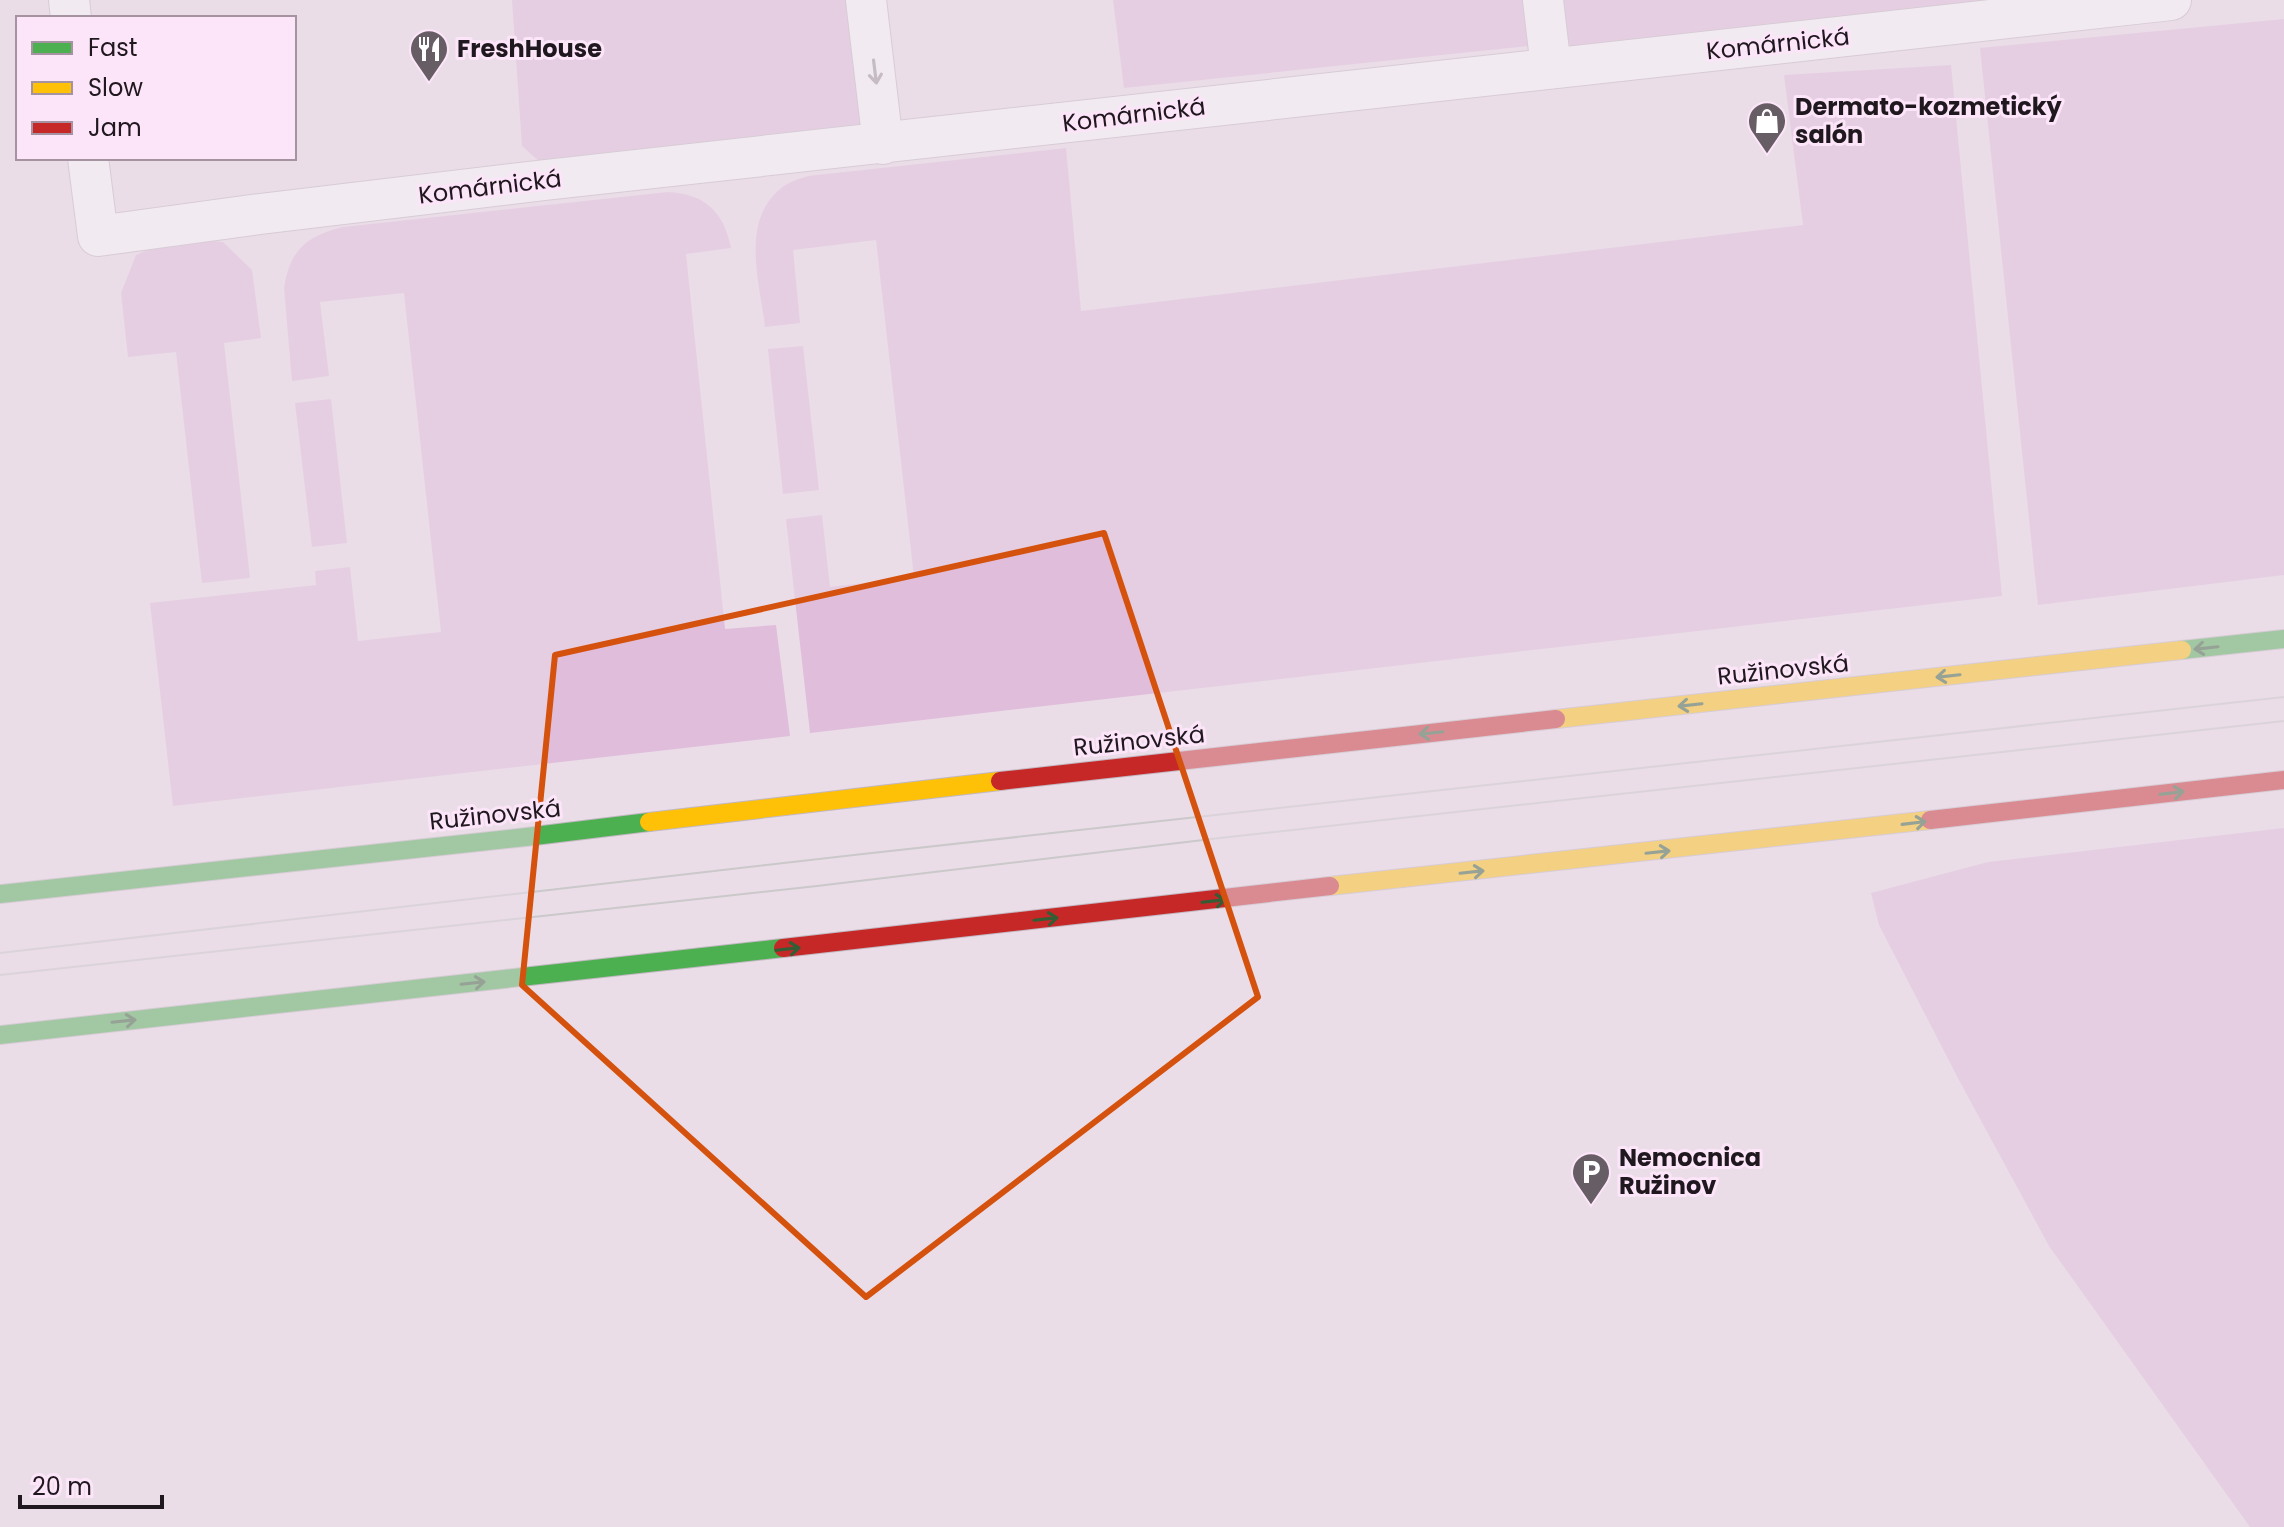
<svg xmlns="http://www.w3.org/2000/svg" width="2284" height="1527" font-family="Poppins,sans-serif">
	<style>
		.green { fill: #e0bddb }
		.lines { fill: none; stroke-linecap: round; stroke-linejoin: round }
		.street-casing { stroke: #c2b8c1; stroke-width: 42 }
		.fast-casing { stroke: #c2b8c1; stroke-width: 20 }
		.slow-casing { stroke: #c2b8c1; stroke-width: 20 }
		.jam-casing { stroke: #c2b8c1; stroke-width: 20 }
		.street { stroke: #fcfafc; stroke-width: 40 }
		.fast { stroke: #4caf50; stroke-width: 18 }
		.slow { stroke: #ffc107; stroke-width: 18 }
		.jam { stroke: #c62828; stroke-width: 18 }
		.tram { stroke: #cbc8ca; stroke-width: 2 }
		.oneway { stroke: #999499 }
		.oneway2 { stroke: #345c35 }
		.marked { fill: none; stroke: #d4520e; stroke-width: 6; stroke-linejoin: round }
		.labels { text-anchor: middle; stroke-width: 6; stroke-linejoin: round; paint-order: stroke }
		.street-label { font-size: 24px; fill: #20181f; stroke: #fde5f9 }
		.poi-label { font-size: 24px; font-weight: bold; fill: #20181f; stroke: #fde5f9; text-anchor: start }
	</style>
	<rect width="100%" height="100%" fill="#eadde8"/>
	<!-- green -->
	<path class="green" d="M512 0H855L871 136 550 171 522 146Z
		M1113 0H1525L1529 46 1124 88Z
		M1554 0H2008L1560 49Z
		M2284 19V575L2038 605 1980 48Z
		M1951 65 2002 596 810 733 786 519 822 515 830 587 914 577 876 240 793 250 800 323 765 327C760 283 740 223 780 189 788 182 799 179 808 176L1066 148 1081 311 1803 225 1784 75Z
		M668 192C705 194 724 212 731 248L686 254 725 629 776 625 790 736 173 806 150 603 316 585 315 571 350 567 358 641 441 632 404 293 320 302 329 376 292 381 284 288C290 249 307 236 343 227Z
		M175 238 223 242 252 270 261 338 224 343 250 578 202 583 176 352 128 357 121 293 136 255Z
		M803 346 819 490 783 494 768 349Z
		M331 399 347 543 312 547 295 403Z
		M2284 828V1527H2250L2049 1246 1960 1082 1879 925 1871 893 1988 862Z"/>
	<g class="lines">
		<defs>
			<path id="street" d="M69 0 71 18
				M866 0 883 144
				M1543 0 1551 68
				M88 158 98 236 260 214 545 180 2171 0"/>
			<path id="fast" d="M2182 650 2284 639
				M0 894 526 837 649 822
				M0 1035 783 948"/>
			<path id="slow" d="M1556 719 2182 650
				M649 822 1000 781
				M1330 886 1930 820"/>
			<path id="jam" d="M1000 781 1556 719
				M1930 820 2284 780
				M783 948 1330 886"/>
		</defs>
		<!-- street casing -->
		<use href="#street" class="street-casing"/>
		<!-- fast casing -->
		<use href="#fast" class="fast-casing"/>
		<!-- slow casing -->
		<use href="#slow" class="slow-casing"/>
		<!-- jam casing -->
		<use href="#jam" class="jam-casing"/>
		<!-- street -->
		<use href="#street" class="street"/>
		<!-- fast -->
		<use href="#fast" class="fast"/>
		<!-- slow -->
		<use href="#slow" class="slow"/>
		<!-- jam -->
		<use href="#jam" class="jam"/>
		<!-- tram -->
		<path class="tram" d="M0 953 854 855 2284 697
			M0 975 817 886 1220 838 2284 721"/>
	</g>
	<!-- one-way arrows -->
	<defs><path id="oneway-shaft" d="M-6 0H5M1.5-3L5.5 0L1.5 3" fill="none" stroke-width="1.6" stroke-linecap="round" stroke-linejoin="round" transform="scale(2)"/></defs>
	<use class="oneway" href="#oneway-shaft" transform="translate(875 72) rotate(83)"/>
	<g class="oneway2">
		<use href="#oneway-shaft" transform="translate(2206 648) rotate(174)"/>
		<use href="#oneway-shaft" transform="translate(1948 676) rotate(174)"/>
		<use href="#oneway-shaft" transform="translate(1690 705) rotate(174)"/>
		<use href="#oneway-shaft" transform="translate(1431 733) rotate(174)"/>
		<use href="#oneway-shaft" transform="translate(2172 793) rotate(-7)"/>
		<use href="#oneway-shaft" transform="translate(1914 823) rotate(-7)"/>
		<use href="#oneway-shaft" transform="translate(1658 852) rotate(-6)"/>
		<use href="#oneway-shaft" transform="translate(1472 872) rotate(-6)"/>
		<use href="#oneway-shaft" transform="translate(1214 901) rotate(-6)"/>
		<use href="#oneway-shaft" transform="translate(1046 919) rotate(-6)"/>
		<use href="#oneway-shaft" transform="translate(788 949) rotate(-6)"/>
		<use href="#oneway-shaft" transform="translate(473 983) rotate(-6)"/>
		<use href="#oneway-shaft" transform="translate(124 1021) rotate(-6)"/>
	</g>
	<!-- marked area -->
	<path d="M0 0H2284V1527H0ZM1104 533 1258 997 866 1297 522 985 555 655Z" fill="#eadde8" fill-opacity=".55" fill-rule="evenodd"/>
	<path class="marked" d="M1104 533 1258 997 866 1297 522 985 555 655Z"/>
	<!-- icons -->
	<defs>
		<symbol id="restaurant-pin" viewBox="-11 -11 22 30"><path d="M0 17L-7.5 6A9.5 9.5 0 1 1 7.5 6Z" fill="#675d65" stroke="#fde5f9"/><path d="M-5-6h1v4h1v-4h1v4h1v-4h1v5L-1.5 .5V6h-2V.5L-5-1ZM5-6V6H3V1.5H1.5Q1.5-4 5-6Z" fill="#fff"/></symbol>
		<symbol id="shop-pin" viewBox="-11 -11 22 30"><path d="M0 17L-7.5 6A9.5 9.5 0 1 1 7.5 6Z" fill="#675d65" stroke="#fde5f9"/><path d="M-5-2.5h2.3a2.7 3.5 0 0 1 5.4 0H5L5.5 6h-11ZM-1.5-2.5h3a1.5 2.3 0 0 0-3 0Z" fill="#fff"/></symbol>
		<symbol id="parking-pin" viewBox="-11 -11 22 30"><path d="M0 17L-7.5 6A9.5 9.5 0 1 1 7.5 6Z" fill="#675d65" stroke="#fde5f9"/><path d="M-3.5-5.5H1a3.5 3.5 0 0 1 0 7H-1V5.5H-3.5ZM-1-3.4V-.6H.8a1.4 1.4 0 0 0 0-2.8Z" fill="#fff"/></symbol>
	</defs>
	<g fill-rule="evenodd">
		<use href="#restaurant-pin" x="407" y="27" width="44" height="60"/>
		<use href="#shop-pin" x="1745" y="99" width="44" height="60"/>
		<use href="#parking-pin" x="1569" y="1150" width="44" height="60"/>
	</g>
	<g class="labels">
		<!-- street labels -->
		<g class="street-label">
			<text transform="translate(1778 44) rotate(-6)" y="8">Komárnická</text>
			<text transform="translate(1134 115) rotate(-7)" y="8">Komárnická</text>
			<text transform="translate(490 187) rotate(-7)" y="8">Komárnická</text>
			<text transform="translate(1783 670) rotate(-6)" y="8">Ružinovská</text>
			<text transform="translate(1139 741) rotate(-6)" y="8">Ružinovská</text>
			<text transform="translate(495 815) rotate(-6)" y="8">Ružinovská</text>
		</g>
		<!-- poi labels -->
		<g class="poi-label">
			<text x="457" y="57">FreshHouse</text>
			<text x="1795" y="115">Dermato-kozmetický<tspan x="1795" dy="28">salón</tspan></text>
			<text x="1619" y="1166">Nemocnica<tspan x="1619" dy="28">Ružinov</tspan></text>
		</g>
	</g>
	<!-- legend -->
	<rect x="16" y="16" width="280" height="144" fill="#fde5f9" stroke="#a593a2" stroke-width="2"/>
	<rect x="32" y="42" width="40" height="12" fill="#4caf50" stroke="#a593a2" stroke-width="2"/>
	<text x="88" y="56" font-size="24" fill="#20181f">Fast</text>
	<rect x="32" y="82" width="40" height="12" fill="#ffc107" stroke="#a593a2" stroke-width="2"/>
	<text x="88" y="96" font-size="24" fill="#20181f">Slow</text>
	<rect x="32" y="122" width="40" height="12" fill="#c62828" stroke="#a593a2" stroke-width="2"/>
	<text x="88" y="136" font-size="24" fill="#20181f">Jam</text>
	<!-- scale -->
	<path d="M20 1495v12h142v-12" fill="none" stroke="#20181f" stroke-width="4"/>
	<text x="32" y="1495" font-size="24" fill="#20181f" stroke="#fde5f9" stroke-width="6" paint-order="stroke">20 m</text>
</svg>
